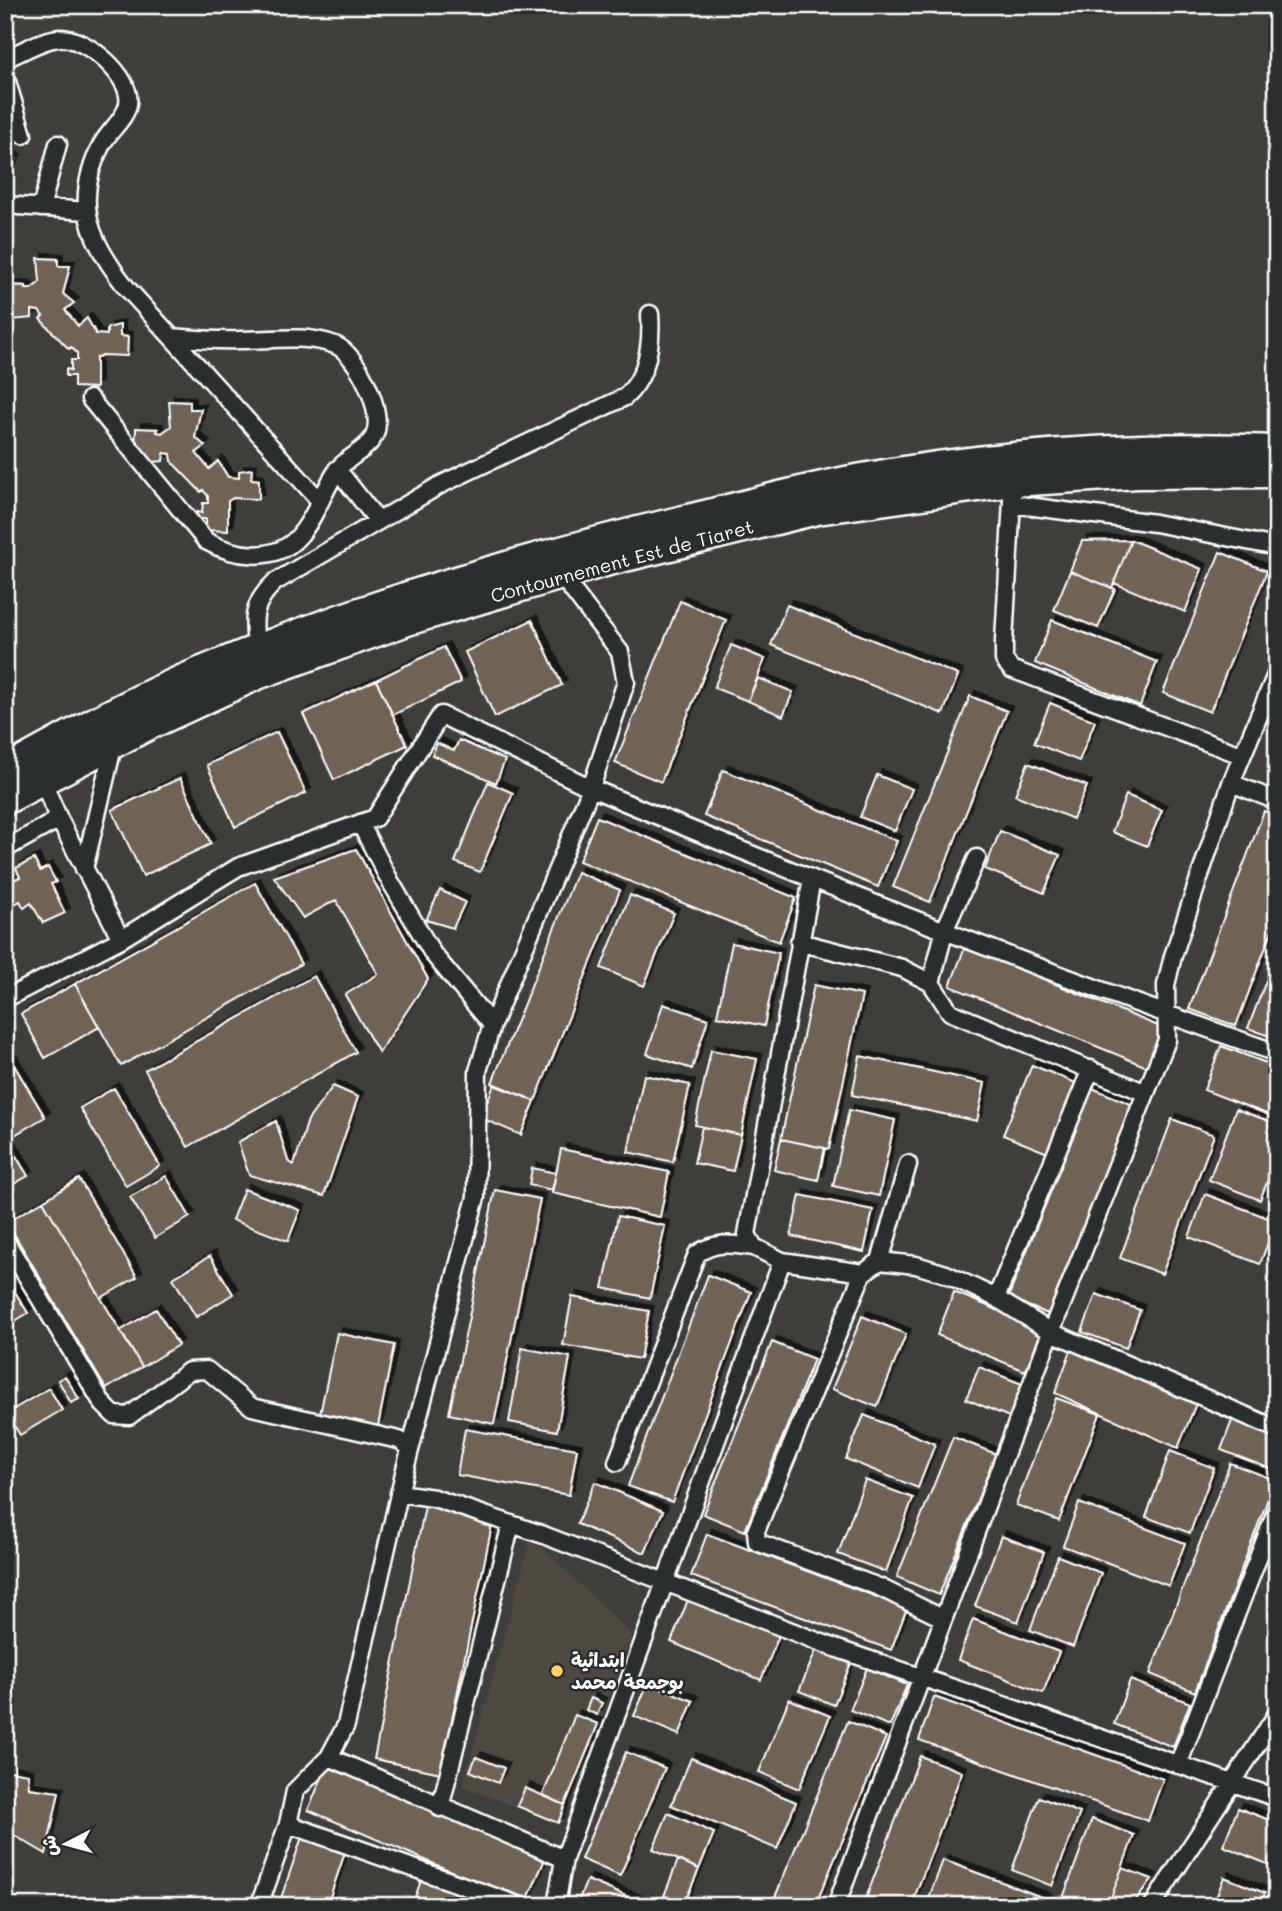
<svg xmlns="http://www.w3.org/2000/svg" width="1282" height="1911" font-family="Mali,'Playpen Sans Arabic',sans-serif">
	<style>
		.built { fill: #4e4942 }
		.building { fill: #706456; stroke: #fff; stroke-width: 2; filter: url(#shadow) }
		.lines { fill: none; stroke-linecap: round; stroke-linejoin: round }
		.street-casing { stroke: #fff; stroke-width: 21 }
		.highway-casing { stroke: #fff; stroke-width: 33 }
		.street { stroke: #2a2d2e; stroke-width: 16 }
		.highway { stroke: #2a2d2e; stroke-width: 28 }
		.poi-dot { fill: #ffd166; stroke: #2a2d2e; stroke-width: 2.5 }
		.labels { text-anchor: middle; stroke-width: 5; stroke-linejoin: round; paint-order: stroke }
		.street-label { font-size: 19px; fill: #fff; stroke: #2a2d2e }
		.poi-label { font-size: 19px; font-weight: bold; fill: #fff; stroke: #2a2d2e; text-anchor: start }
	</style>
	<defs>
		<filter id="shadow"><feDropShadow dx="5" dy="-5" stdDeviation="0" flood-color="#0009"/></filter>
	</defs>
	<rect width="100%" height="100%" fill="#3f3e3a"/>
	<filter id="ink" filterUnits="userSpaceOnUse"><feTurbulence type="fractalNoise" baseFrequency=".0143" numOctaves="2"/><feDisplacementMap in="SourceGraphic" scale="14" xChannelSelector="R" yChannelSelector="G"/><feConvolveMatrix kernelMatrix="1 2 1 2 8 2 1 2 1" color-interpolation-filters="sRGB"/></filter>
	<g filter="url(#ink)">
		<!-- built -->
		<path class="built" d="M531 1537 632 1635 560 1825 463 1786Z"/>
		<!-- building -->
		<path class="building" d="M5 154 16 159 6 179H5Z
			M38 258 58 259V266H70L63 294 74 303 65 310 78 326 87 318 96 334 107 335V328L120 325V336L128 337 127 356 102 355 96 358V388L74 387V376H66V369L71 370V360H77V353L71 347 69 349 40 319 43 316 39 311 32 310V318L12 320 13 309H5V285L26 286V289H31L40 282Z
			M169 401 190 402V409H201L195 437 205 446 196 453 209 469 218 461 228 477 239 478V471L252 469 251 479 259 480V499L233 498 228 501V531L206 530V519H197V512L202 513 203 503H208V496L203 490 201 492 172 462 171 454 164 453 163 461 144 463V452H135L136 428 158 429 157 432 162 433 171 426Z
			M1131 540 1202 569 1185 612 1114 583Z
			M1131 540 1112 588 1070 571 1082 541Z
			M1220 552 1267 571 1210 712 1163 693Z
			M1070 571 1115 589 1098 628 1054 610Z
			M680 601 726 620 661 782 615 763Z
			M787 605 958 675 943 714 771 645Z
			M532 620 562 685 495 717 465 652Z
			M1052 620 1157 662 1140 706 1035 663Z
			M731 645 765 659 748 701 714 688Z
			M444 647 461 682 393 715 376 680Z
			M758 678 793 692 783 716 748 701Z
			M376 680 407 745 334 780 303 714Z
			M970 696 1007 711 930 902 893 887Z
			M1050 703 1095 721 1079 761 1034 743Z
			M277 732 306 793 235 827 207 765Z
			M459 740 505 760 496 783 432 755 437 743 454 751Z
			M1028 763 1087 786 1073 819 1015 795Z
			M723 770 897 841 878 887 704 816Z
			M877 775 912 789 895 831 860 817Z
			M180 778 211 844 143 876 112 810Z
			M488 782 513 793 480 872 455 862Z
			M1126 795 1162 810 1147 846 1112 832Z
			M1264 811 1277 816V917L1236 1026 1189 1009Z
			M597 817 796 898 779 942 579 861Z
			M1000 831 1060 855 1044 893 985 869Z
			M356 849 428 979 379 1053 345 995 378 974 336 900 303 918 274 877Z
			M34 859 40 871 48 867 56 882 51 884 65 913 43 923 31 903 24 908 20 901 5 909V884L20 877 16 868Z
			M577 872 620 890 535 1101 492 1083Z
			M255 883 301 964 121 1066 75 984Z
			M440 890 465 902 453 928 426 920Z
			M630 895 674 913 644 986 601 968Z
			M732 943 779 953 764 1026 717 1016Z
			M965 947 1163 1028 1147 1067 950 986Z
			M1277 952V1039L1248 1028Z
			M314 976 356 1052 188 1147 145 1070Z
			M75 984 99 1027 45 1058 21 1014Z
			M814 985 862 995 829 1149 781 1139Z
			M663 1004 708 1019 692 1069 647 1054Z
			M1221 1046 1277 1067V1118L1204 1090Z
			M5 1050 45 1117 6 1140 5 1138Z
			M711 1050 757 1059 741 1135 695 1125Z
			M860 1056 985 1083 977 1121 852 1095Z
			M1032 1065 1078 1084 1050 1154 1003 1135Z
			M644 1075 690 1085 673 1162 628 1152Z
			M494 1085 535 1101 521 1135 481 1118Z
			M333 1086 358 1097 324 1196 249 1175 238 1142 276 1121 288 1161 294 1165 308 1120Z
			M114 1088 160 1166 126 1186 80 1108Z
			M1092 1088 1133 1105 1048 1314 1008 1298Z
			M1236 1109 1277 1124V1156L1260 1200 1209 1180Z
			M849 1110 895 1120 879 1196 833 1186Z
			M1172 1119 1214 1135 1162 1274 1120 1258Z
			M702 1127 741 1135 733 1171 694 1163Z
			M5 1138 28 1176 5 1189Z
			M781 1139 825 1148 818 1180 774 1170Z
			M561 1149 669 1172 660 1217 552 1193Z
			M532 1168 556 1173 552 1190 529 1185Z
			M166 1176 190 1217 155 1238 130 1197Z
			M79 1179 137 1277 101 1298 43 1201Z
			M244 1189 300 1210 288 1241 232 1220Z
			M495 1190 540 1199 494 1424 449 1414Z
			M1205 1194 1276 1221 1260 1264 1189 1237Z
			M800 1195 873 1210 864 1252 791 1236Z
			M43 1201 142 1367 106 1389 7 1222Z
			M618 1216 665 1226 650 1298 603 1288Z
			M210 1256 233 1294 196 1317 173 1278Z
			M708 1275 751 1292 672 1502 628 1486Z
			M12 1287 28 1313 7 1326 5 1291Z
			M954 1292 1043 1329 1025 1371 937 1335Z
			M1096 1294 1140 1310 1126 1348 1082 1332Z
			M572 1297 649 1311 640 1359 563 1345Z
			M156 1309 178 1345 142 1367 120 1331Z
			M862 1316 906 1334 877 1407 832 1389Z
			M337 1333 394 1345 378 1426 320 1414Z
			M772 1342 814 1359 745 1531 703 1514Z
			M1073 1345 1197 1401 1178 1448 1055 1393Z
			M522 1348 570 1357 557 1431 509 1422Z
			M979 1367 1022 1384 1009 1417 966 1399Z
			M65 1376 79 1399 71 1403 58 1380Z
			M49 1388 62 1410 20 1435 7 1413Z
			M1056 1398 1100 1414 1059 1521 1016 1505Z
			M7 1413 14 1425 5 1430V1414Z
			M864 1415 935 1444 918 1488 846 1459Z
			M1234 1415 1277 1431 1276 1471 1221 1450Z
			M465 1429 577 1449 569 1495 457 1475Z
			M953 1437 996 1454 939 1595 897 1577Z
			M1170 1451 1214 1468 1190 1533 1146 1517Z
			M1230 1463 1275 1480 1195 1692 1150 1674Z
			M865 1480 913 1498 886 1572 838 1554Z
			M595 1482 663 1511 645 1553 577 1524Z
			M1079 1503 1185 1543 1169 1586 1063 1546Z
			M425 1506 493 1520 441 1773 374 1759Z
			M707 1534 907 1608 891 1650 691 1576Z
			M1001 1536 1044 1552 1018 1622 975 1606Z
			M1058 1556 1101 1573 1073 1647 1030 1630Z
			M690 1595 780 1633 761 1680 671 1642Z
			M973 1619 1059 1652 1043 1693 958 1660Z
			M817 1648 851 1663 834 1705 799 1691Z
			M867 1668 907 1685 890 1726 850 1710Z
			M1130 1680 1190 1703 1173 1747 1114 1724Z
			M648 1683 693 1701 679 1735 634 1716Z
			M934 1697 1163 1779 1148 1821 919 1740Z
			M591 1698 602 1703 597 1715 586 1710Z
			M789 1699 830 1716 799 1789 759 1772Z
			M575 1715 598 1724 565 1805 543 1795Z
			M848 1721 886 1737 815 1906H795L775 1897Z
			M626 1752 665 1768 620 1876 581 1859Z
			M920 1756 962 1772 911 1906H863Z
			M476 1757 504 1768 498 1783 470 1771Z
			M691 1758 796 1802 777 1849 671 1805Z
			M327 1766 545 1859 526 1903 308 1810Z
			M10 1771 28 1774 29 1788 59 1792 46 1854 5 1830V1778Z
			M525 1788 565 1805 558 1823 517 1806Z
			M1039 1797 1080 1813 1052 1886 1012 1870Z
			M1238 1808 1277 1823V1868L1223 1846Z
			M668 1813 714 1833 699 1869 653 1849Z
			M1092 1819 1134 1835 1122 1868 1108 1906H1060Z
			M303 1834 346 1849 327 1906 279 1904Z
			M678 1860 699 1869 684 1904 664 1896Z
			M943 1860 1047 1899 1044 1906H926Z
			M1122 1868 1152 1879 1132 1906H1108Z
			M423 1875 467 1891 461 1906H412Z
			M1224 1877 1265 1893 1260 1906H1213Z
			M587 1880 645 1904V1906H576Z
			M477 1897 500 1906H474Z
			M774 1897H775L795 1906H770Z
			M647 1900 661 1906H645Z"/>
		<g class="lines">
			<defs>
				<path id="street" d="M5 59C22 52 42 39 60 38 86 37 133 77 128 104 126 118 109 131 102 144 72 201 89 240 126 287L320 501
					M5 75 23 135
					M5 205 87 211
					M41 208 58 144
					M90 399 206 541C233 556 275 564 299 536 315 518 323 492 336 472 345 457 366 452 374 436 386 414 357 353 335 345 305 334 271 340 240 340 217 341 195 339 172 337
					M337 469 378 521
					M1013 482 1004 641V660L1011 669 1241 755
					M1012 504 1155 523 1277 547
					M560 574 620 652 626 682 591 788C817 883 1046 973 1277 1053
					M257 650C252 620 252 603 275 582L440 485 625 397C648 376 652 344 650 314
					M1231 783 1277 672
					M360 823 390 881 433 954 492 1025
					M5 849 59 819 42 780
					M84 869 114 743
					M121 939 238 867 375 818 441 715 591 788 492 1025 478 1071 476 1197 404 1473 346 1725 329 1757 295 1791 288 1824 259 1906
					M799 942 902 968 931 983 950 1012 1146 1093
					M931 983 945 929 977 858
					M5 999 121 939 59 819
					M5 1240 103 1404 114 1415 129 1416 189 1371 207 1370 252 1407 399 1440 410 1447
					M782 1261 754 1247 747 1234 812 879
					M880 1261 908 1164
					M863 1273 756 1531 757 1542 879 1587 942 1618
					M996 1298 1091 1069
					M617 1462 697 1254C716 1241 732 1244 754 1247
					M399 1493 434 1498 541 1534 835 1648 1277 1798
					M329 1757 564 1859
					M1178 1765 1277 1509
					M440 1808 511 1524
					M288 1824 521 1906
					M556 1906 564 1859 782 1261 863 1273 880 1261 916 1265 946 1274 996 1298 1051 1332 1277 1429
					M836 1906 1051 1332 1167 1040 1166 985 1173 956 1231 783 1277 801
					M1152 1906 1277 1714"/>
				<path id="highway" d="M5 771C71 734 138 697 207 669 361 606 522 558 684 520 738 507 791 492 846 481 987 454 1133 444 1277 450
					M5 800 145 727 257 675 407 621 605 562 817 510 1013 482 1138 474 1277 473"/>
			</defs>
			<!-- street casing -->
			<use href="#street" class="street-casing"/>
			<!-- highway casing -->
			<use href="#highway" class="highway-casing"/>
			<!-- street -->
			<use href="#street" class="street"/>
			<!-- highway -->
			<use href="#highway" class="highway"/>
		</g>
	</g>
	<!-- markers -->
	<circle class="poi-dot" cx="557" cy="1671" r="7"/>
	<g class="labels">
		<!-- street labels -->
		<g class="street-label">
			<text transform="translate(622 561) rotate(-15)" y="7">Contournement Est de Tiaret</text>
		</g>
		<!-- poi labels -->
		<g class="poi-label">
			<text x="571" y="1667">ابتدائية<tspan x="571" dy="22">بوجمعة محمد</tspan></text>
		</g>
	</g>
	<!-- margin -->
	<rect width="1282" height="1911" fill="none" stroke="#2a2d2e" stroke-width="28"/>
	<rect x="14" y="14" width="1254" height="1883" fill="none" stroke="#fff" stroke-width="2.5" filter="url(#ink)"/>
	<!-- north arrow -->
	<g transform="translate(66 1844) rotate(264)" stroke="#2a2d2e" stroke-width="5" paint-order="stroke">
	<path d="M0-5L12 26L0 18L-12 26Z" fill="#ffffff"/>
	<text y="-10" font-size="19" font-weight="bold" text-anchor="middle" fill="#ffffff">ش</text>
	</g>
</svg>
